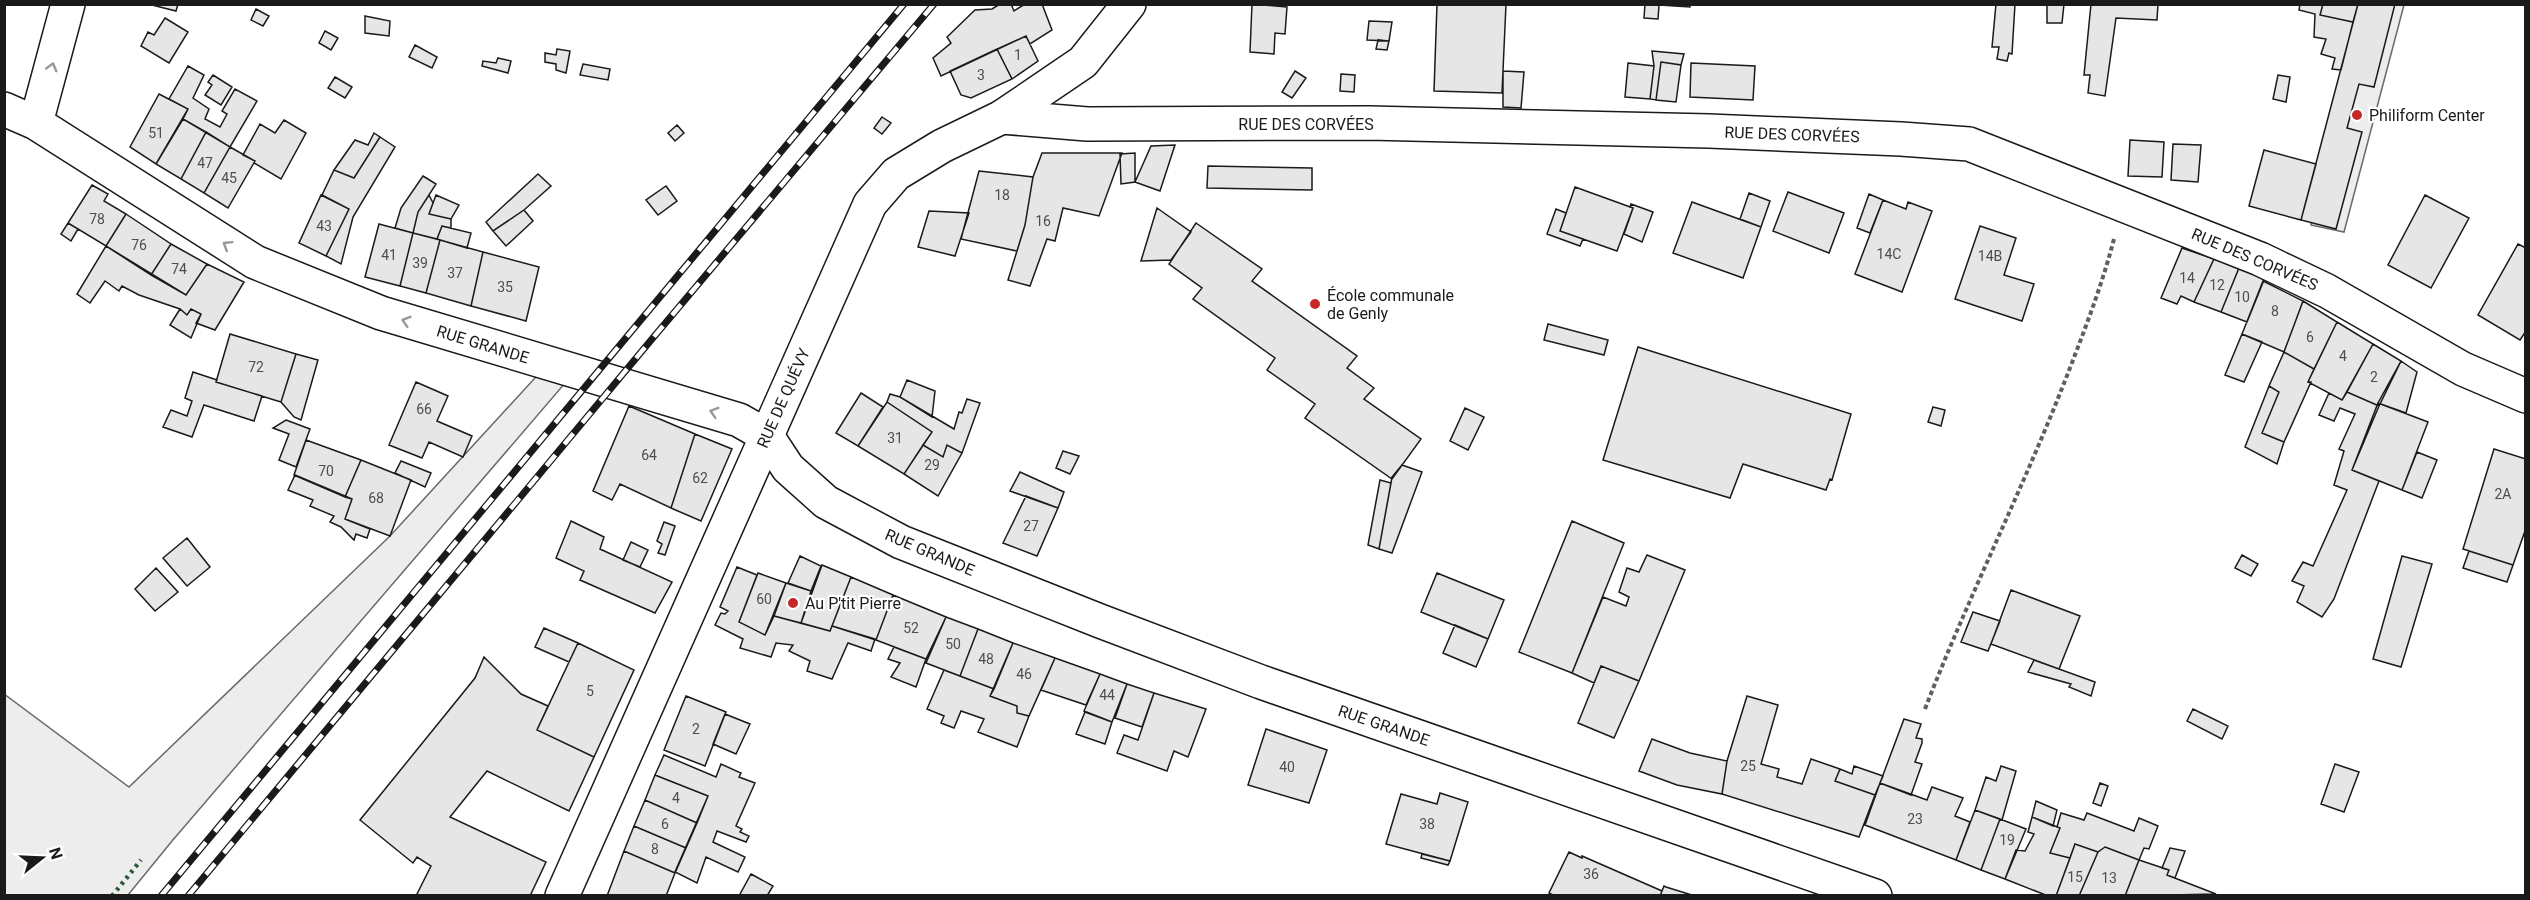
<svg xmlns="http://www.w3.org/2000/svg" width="2530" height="900" font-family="Roboto,sans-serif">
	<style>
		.green { fill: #ededed; stroke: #6a6a6a; stroke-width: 1.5 }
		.building { fill: #e6e6e6; stroke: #1a1a1a; stroke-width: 1.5 }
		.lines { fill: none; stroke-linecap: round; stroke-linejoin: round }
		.street-casing { stroke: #1a1a1a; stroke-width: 36 }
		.secondary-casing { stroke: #1a1a1a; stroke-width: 36 }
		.path { stroke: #5f5f5f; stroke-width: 4; stroke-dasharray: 4.5 3; stroke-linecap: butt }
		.street { stroke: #fff; stroke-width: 33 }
		.secondary { stroke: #fff; stroke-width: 33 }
		.rail-casing { stroke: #1a1a1a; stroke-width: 7 }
		.rail { stroke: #fff; stroke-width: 4.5; stroke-dasharray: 14; stroke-linecap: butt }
		.hedge { stroke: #2b5a34; stroke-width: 4.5; stroke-dasharray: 3 4.5; stroke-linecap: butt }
		.oneway { stroke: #989898 }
		.poi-dot { fill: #c62828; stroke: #fff; stroke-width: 2 }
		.labels { text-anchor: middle; stroke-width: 4.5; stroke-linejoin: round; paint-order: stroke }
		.number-label { font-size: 14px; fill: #4d4d4d }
		.poi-label { font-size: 16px; fill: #1a1a1a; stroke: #fff; text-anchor: start }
		.street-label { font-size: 16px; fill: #1a1a1a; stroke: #fff }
	</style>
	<rect width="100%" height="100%" fill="#fff"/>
	<!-- green -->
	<path class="green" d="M2367 5H2404L2344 232 2311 225Z
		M545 367 572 375 172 841 128 895H5L4 694 129 787 390 536Z"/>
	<!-- building -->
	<path class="building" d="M148 4H178L176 11Z
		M1000 4H1011L1014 11 1025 4H1042L1052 30 1030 44 1026 36 941 76 933 58 951 43 947 37 975 10 992 9Z
		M1252 4 1287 7 1285 34 1275 33 1274 54 1250 52Z
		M1437 4H1506L1502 93 1434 91Z
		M1645 4H1690V7L1659 5 1658 19 1644 18Z
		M1996 4H2015L2012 54 2009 53 2007 61 1997 59 1999 47H1992Z
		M2047 4H2064L2062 23H2047Z
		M2091 4H2158L2157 20 2116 18 2105 96 2088 93 2090 75H2084Z
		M2300 4H2323L2320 15 2353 22 2341 70 2332 69 2335 58 2321 54 2326 39 2314 37 2315 14 2299 10Z
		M2323 4H2358L2353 22 2320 15Z
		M2358 4H2395L2374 87 2359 84 2347 128 2362 132 2336 229 2301 220Z
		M256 9 269 16 263 26 251 20Z
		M365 16 390 21 389 36 365 33Z
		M165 18 188 32 169 63 141 46 148 32 154 35Z
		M1369 21 1392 22 1389 41 1367 40Z
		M325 31 338 38 331 50 319 43Z
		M1026 36 1038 61 1012 79 997 49Z
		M1378 40 1389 41 1387 50 1376 49Z
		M415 45 437 57 432 68 409 57Z
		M557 49 570 51 566 73 556 70V64L545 62V53L556 55Z
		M997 49 1012 79 971 98 961 95 950 71Z
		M1652 51 1684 54 1681 65 1661 62 1656 100 1650 99 1654 66Z
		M498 58 511 61 508 73 482 66 483 61 496 63Z
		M1661 62 1681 65 1676 102 1656 100Z
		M1628 63 1654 66 1650 99 1625 97Z
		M1691 63 1755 66 1753 100 1690 97Z
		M583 64 610 69 608 80 580 75Z
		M188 66 204 75 193 98 209 109 205 119 220 127 227 114 222 111 235 89 257 101 230 147 183 119 188 109 169 99Z
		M1295 71 1306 78 1292 98 1282 92Z
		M1503 71 1524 72 1521 108 1503 107Z
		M1341 74 1355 75 1354 92 1340 91Z
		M213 75 232 87 221 105 205 95 212 85 208 82Z
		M2278 75 2290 77 2286 102 2273 99Z
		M335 77 352 87 345 98 328 88Z
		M159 94 188 109 156 164 130 147Z
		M882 117 891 123 882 134 874 128Z
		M183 119 206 132 181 179 156 164Z
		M284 120 306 133 281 179 254 163 255 161 243 155 260 124 275 133Z
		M677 125 684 133 675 141 668 133Z
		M206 132 230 147 204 193 181 179Z
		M374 133 380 137 354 178 334 170 355 140 368 145Z
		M380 137 395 147 353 217 341 264 326 256 349 209 322 195 334 170 354 178Z
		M2130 140 2164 142 2162 177 2128 176Z
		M2173 144 2201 145 2198 182 2171 180Z
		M1175 145 1160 191 1135 182 1151 146Z
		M230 147 255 161 228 208 204 193Z
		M2264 150 2316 164 2301 220 2249 206Z
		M1042 153H1122L1099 216 1063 208 1055 241 1047 239 1030 286 1008 280 1025 225 1033 177Z
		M1135 153V182L1121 184 1120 154Z
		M1208 166 1312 168V190L1207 188Z
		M979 171 1033 177 1025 225 1017 251 961 239Z
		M538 174 551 186 524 210 493 231 486 222Z
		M423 176 436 184 418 212 413 233 395 228 401 208Z
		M92 185 108 194 104 201 126 214 106 246 68 223Z
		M666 186 677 201 658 215 646 200Z
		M1575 187 1633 208 1617 251 1560 231Z
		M1788 192 1844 213 1829 253 1773 231Z
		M1749 193 1770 201 1761 227 1740 219Z
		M1869 194 1883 200 1870 233 1857 228Z
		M321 195 349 209 326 256 299 243Z
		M429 195 433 203 429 214 451 219V228L442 226 437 239 413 233 418 212Z
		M436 195 459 205 451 219 429 214Z
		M2425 195 2469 218 2431 288 2388 265Z
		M1883 200 1906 209 1908 202 1932 211 1902 292 1855 274Z
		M1692 202 1761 227 1743 278 1673 253Z
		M1631 204 1653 212 1642 242 1624 234 1633 208 1630 207Z
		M1157 208 1191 232 1171 260 1141 261Z
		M1556 209 1566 213 1560 231 1583 239 1580 246 1547 234Z
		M524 210 533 221 506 246 493 231Z
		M929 211 969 213 955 256 918 247Z
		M126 214 171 244 151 275 106 246Z
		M68 223 78 229 71 241 61 234Z
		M1196 223 1262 269 1252 281 1357 356 1347 368 1374 388 1364 399 1421 439 1392 479 1305 418 1315 404 1267 370 1275 358 1193 299 1202 288 1169 264Z
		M379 224 413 233 400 286 365 277Z
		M442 226 471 233 467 248 437 239Z
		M1980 226 2016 238 2004 275 2034 284 2022 321 1955 299Z
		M413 233 440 240 426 293 400 286Z
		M440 240 483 252 471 306 426 293Z
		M171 244 207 264 186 295 151 275Z
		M2518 244 2526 248V331L2520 340 2478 315Z
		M106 246 186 295 207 264 244 282 215 330 196 323 201 314 191 309 187 315 180 309 139 295 122 286 119 291 105 281 90 303 77 294Z
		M2182 248 2214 259 2194 302 2181 296 2177 304 2161 298Z
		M483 252 539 267 526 321 471 306Z
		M2214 259 2239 268 2221 312 2194 302Z
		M2239 268 2266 275 2247 322 2221 312Z
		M2263 281 2303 301 2284 352 2242 334Z
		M2303 301 2337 322 2314 369 2284 352Z
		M180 309 187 315 191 309 201 314 191 338 170 325Z
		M2337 322 2373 344 2342 400 2308 382Z
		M1548 324 1608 340 1604 355 1544 340Z
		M230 334 296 354 281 402 216 382Z
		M2242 334 2262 342 2244 382 2225 375Z
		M2373 344 2401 361 2379 406 2347 392Z
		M1638 347 1851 414 1832 480 1830 479 1826 490 1743 464 1730 498 1603 460Z
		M2284 352 2314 369 2308 382H2311L2284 442 2262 433 2279 392 2269 386Z
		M296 354 318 360 301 420 294 417 281 402Z
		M2401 361 2417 372 2406 413 2378 403Z
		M193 372 217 380 216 382 262 396 254 421 204 405 192 437 163 427 171 410 187 416 192 401 185 398Z
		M907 380 935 391 932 417 900 397Z
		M416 382 448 396 437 421 472 436 463 457 429 442 422 458 389 445Z
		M2269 386 2279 392 2262 433 2284 442 2277 464 2245 447Z
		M2347 392 2379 406 2352 470 2379 481 2334 599 2322 617 2297 602 2304 586 2292 581 2303 562 2313 566 2347 490 2334 485 2344 451 2339 449 2355 414 2340 408 2334 421 2319 415 2329 393 2342 400Z
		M861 393 883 407 858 446 836 433Z
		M890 394 900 397 954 429 959 412 962 413 967 399 980 403 962 453 947 445 943 457 923 445 932 432 887 402Z
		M887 402 932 432 904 474 858 446Z
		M2378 403 2428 422 2402 490 2352 470Z
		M629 406 695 434 671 508 620 484 612 500 593 491Z
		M1933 407 1945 410 1941 426 1928 422Z
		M1465 408 1484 417 1468 450 1450 441Z
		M286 420 310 429 296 467 279 460 289 434 273 428Z
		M695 434 732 449 701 521 671 508Z
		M306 440 361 460 345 497 294 475Z
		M923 445 943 457 947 445 962 453 938 496 904 474Z
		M2494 449 2526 459V528L2513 565 2463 549Z
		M1063 451 1079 456 1070 474 1056 468Z
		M2417 452 2437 460 2422 498 2402 490Z
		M361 460 411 480 390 536 345 519 352 499 345 497Z
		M401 461 431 473 425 487 395 473Z
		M1402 465 1422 472 1392 553 1379 549 1392 477Z
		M1020 472 1064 492 1058 508 1010 491Z
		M295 475 352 499 345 519 370 529 367 538 356 534 354 540 341 527 330 522 334 516 310 506 313 500 288 490Z
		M1380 480 1391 483 1379 549 1368 545Z
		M1026 496 1058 508 1037 556 1003 543Z
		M571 521 604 537 600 549 672 582 655 613 580 580 584 571 556 558Z
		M1572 521 1624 543 1572 673 1519 652Z
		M664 522 675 526 665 555 658 553 662 544 657 541Z
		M187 538 210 567 187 586 163 558Z
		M631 542 648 550 640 567 623 560Z
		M2469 551 2513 565 2507 582 2463 568Z
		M1647 555 1685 570 1639 681 1601 666 1594 683 1572 673 1603 597 1626 606 1629 597 1619 592 1627 568 1639 572Z
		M2242 555 2258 564 2251 576 2235 568Z
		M800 556 821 566 811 591 788 583Z
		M2402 556 2432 564 2401 667 2373 659Z
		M822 565 851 577 830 631 801 623Z
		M737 567 757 575 739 622 765 635 774 616 830 631 832 626 875 639 871 651 848 643 832 679 807 671 810 661 789 651 793 645 776 643 771 657 740 648 743 639 715 625 721 613 725 614 728 611 720 607Z
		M156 568 178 592 155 611 135 589Z
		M758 573 786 583 765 635 739 622Z
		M1437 573 1504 600 1488 639 1421 612Z
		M851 577 893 595 876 640 832 626Z
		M786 583 811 591 801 623 774 616Z
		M2011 590 2080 616 2059 669 1991 644Z
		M893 595 946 617 926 659 876 640Z
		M1973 612 2000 621 1988 651 1961 642Z
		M946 617 978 629 960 676 926 663Z
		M1455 625 1488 639 1476 667 1443 653Z
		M544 628 578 643 569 662 535 647Z
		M978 629 1013 643 994 689 960 676Z
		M578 643 634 670 594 757 537 730Z
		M1013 643 1055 658 1029 716 1017 713V706L990 696Z
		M894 647 926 659 916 687 891 677 900 663 888 659Z
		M484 657 521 694 548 706 537 730 594 757 569 811 487 771 450 817 546 862 530 896H416L431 866 417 857 413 863 360 820 475 678Z
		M1055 658 1100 674 1086 705 1041 690Z
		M2034 660 2095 682 2091 696 2069 687 2071 684 2028 672Z
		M1601 666 1639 681 1614 738 1578 723Z
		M944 670 994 689 990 696 1017 706V713L1029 716 1017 747 978 732 984 719 961 711 954 728 941 723 944 716 927 709Z
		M1100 674 1127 684 1112 722 1084 711Z
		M1127 684 1154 693 1142 727 1115 718Z
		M1154 693 1206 709 1188 757 1174 751 1167 771 1117 753 1124 735 1138 740Z
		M686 696 726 712 705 766 664 750Z
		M1747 696 1778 705 1761 764 1779 769 1777 777 1802 784 1811 759 1840 769 1835 781 1875 795 1859 837 1722 794 1727 761Z
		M2193 709 2228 726 2222 739 2187 721Z
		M1085 712 1112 722 1105 744 1076 734Z
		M725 714 750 724 736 754 713 744Z
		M1904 719 1921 724 1916 738 1922 739V743L1915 762 1922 764 1911 795 1880 783Z
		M1266 729 1327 750 1309 803 1248 785Z
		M1652 739 1690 753 1727 761 1722 794 1677 785 1639 771Z
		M664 755 716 777 721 764 741 773 739 777 755 783 736 826 742 829 740 832 749 836 746 842 717 831 713 842 745 857 738 872 706 857 697 883 675 872 708 796 655 775Z
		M2335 764 2359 772 2344 812 2321 804Z
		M1854 766 1883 776 1875 795 1835 781 1840 769 1852 774Z
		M2001 766 2016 771 2002 820 1975 810 1986 777 1996 781Z
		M655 775 708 796 697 823 645 800Z
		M1880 783 1927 800 1932 787 1963 798 1955 816 1970 822 1956 860 1865 825Z
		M2100 783 2108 786 2101 806 2093 803Z
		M1440 793 1468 802 1450 861 1386 844 1401 794 1437 804Z
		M645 800 697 823 686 848 634 826Z
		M2036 801 2057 810 2053 826 2032 817Z
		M1975 810 2000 819 1981 870 1956 860Z
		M2061 813 2084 820 2087 813 2134 831 2139 818 2158 826 2149 849 2144 848 2139 860 2105 847 2098 852 2075 844 2070 858 2050 853 2060 828 2057 827Z
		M2032 817 2060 828 2050 853 2070 858 2056 896H2048L2005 879 2016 850 2025 851 2034 834 2028 832Z
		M2000 819 2026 829 2005 879 1981 870Z
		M634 826 686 848 675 873 624 851Z
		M2075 844 2098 852 2079 896H2056Z
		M2105 847 2139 860 2125 896H2079L2098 852Z
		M2170 848 2185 851 2175 878 2167 875 2169 870 2162 868Z
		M624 851 675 873 666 896H607Z
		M1569 852 1582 858V856L1662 891 1660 896H1555L1549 893Z
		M1422 854 1450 861 1448 865 1421 858Z
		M2139 860 2169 870 2167 875 2216 894 2125 896Z
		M751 874 773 886 767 896H739Z
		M1664 886 1666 887 1695 896H1660Z"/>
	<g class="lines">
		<defs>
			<path id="street" d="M4 109 36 123 255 262 381 313 739 420 767 436 788 468 826 502 901 542 1100 621 1261 682 1875 896
				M1002 117 1087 124 1369 123 1709 131 1901 139 1969 144 2260 259 2327 291 2463 369 2526 396
				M36 123 68 4"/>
			<path id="secondary" d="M562 896 870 204 896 174 942 146 1002 117 1083 62 1129 4"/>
		</defs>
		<!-- street casing -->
		<use href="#street" class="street-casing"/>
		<!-- secondary casing -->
		<use href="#secondary" class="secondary-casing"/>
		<!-- path -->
		<path class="path" d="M1925 709C1969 595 2024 487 2068 373 2085 329 2102 285 2114 239"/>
		<!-- street -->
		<use href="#street" class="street"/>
		<!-- secondary -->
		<use href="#secondary" class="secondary"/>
		<defs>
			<path id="rail" d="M161 896 904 4
				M188 896 652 339 934 4"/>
		</defs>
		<!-- rail casing -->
		<use href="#rail" class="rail-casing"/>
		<!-- rail -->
		<use href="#rail" class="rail"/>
		<!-- hedge -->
		<path class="hedge" d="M112 896 141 860"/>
	</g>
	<!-- one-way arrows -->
	<defs><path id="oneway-chevron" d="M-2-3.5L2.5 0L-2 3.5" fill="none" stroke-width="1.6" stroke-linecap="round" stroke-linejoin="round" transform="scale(1.5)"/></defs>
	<g class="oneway">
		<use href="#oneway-chevron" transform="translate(52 67) rotate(-75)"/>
		<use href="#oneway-chevron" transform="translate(227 245) rotate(-148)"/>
		<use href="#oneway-chevron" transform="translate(406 321) rotate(-163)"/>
		<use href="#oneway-chevron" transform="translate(714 412) rotate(-163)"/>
	</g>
	<!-- markers -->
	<g class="poi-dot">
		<circle cx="2357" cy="115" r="6"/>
		<circle cx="1315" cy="304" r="6"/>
		<circle cx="793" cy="603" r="6"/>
	</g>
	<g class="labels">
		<!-- number labels -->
		<g class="number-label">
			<text x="1018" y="60">1</text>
			<text x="981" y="80">3</text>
			<text x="156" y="138">51</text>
			<text x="205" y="168">47</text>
			<text x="229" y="183">45</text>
			<text x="1002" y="200">18</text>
			<text x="97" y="224">78</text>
			<text x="1043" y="226">16</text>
			<text x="324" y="231">43</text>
			<text x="139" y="250">76</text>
			<text x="1889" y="259">14C</text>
			<text x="389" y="260">41</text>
			<text x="1990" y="261">14B</text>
			<text x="420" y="268">39</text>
			<text x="179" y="274">74</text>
			<text x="455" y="278">37</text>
			<text x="2187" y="283">14</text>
			<text x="2217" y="290">12</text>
			<text x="505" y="292">35</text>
			<text x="2242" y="302">10</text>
			<text x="2275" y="316">8</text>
			<text x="2310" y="342">6</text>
			<text x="2343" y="361">4</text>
			<text x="256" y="372">72</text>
			<text x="2374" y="382">2</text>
			<text x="424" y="414">66</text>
			<text x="895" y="443">31</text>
			<text x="649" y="460">64</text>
			<text x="932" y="470">29</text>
			<text x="326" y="476">70</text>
			<text x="700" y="483">62</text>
			<text x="2503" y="499">2A</text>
			<text x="376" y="503">68</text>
			<text x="1031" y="531">27</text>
			<text x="764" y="604">60</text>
			<text x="911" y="633">52</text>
			<text x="953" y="649">50</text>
			<text x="986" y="664">48</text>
			<text x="1024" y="679">46</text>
			<text x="590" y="696">5</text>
			<text x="1107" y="700">44</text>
			<text x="696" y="734">2</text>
			<text x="1748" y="771">25</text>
			<text x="1287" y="772">40</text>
			<text x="676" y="803">4</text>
			<text x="1915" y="824">23</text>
			<text x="665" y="829">6</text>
			<text x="1427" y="829">38</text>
			<text x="2007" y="845">19</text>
			<text x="655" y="854">8</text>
			<text x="1591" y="879">36</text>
			<text x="2075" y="882">15</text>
			<text x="2109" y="883">13</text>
		</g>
		<!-- poi labels -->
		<g class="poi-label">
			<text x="2369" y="121">Philiform Center</text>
			<text x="1327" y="301">École communale<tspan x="1327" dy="18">de Genly</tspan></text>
			<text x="805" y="609">Au P'tit Pierre</text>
		</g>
		<!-- street labels -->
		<g class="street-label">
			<text x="1306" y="130">RUE DES CORVÉES</text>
			<text transform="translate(1792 134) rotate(2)" y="6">RUE DES CORVÉES</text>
			<text transform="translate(2255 259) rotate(23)" y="6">RUE DES CORVÉES</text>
			<text transform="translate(483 344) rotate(17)" y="6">RUE GRANDE</text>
			<text transform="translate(783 398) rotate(-66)" y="6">RUE DE QUÉVY</text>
			<text transform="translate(930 552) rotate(23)" y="6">RUE GRANDE</text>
			<text transform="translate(1384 725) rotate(19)" y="6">RUE GRANDE</text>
		</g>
	</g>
	<!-- border -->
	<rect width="2530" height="900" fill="none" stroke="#1a1a1a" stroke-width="12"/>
	<!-- north arrow -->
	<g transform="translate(42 858) rotate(72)" stroke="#ffffff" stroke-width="4.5" paint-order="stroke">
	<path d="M0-4.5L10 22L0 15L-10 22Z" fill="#1a1a1a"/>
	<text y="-9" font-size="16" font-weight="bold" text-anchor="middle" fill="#1a1a1a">N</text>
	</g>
</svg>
